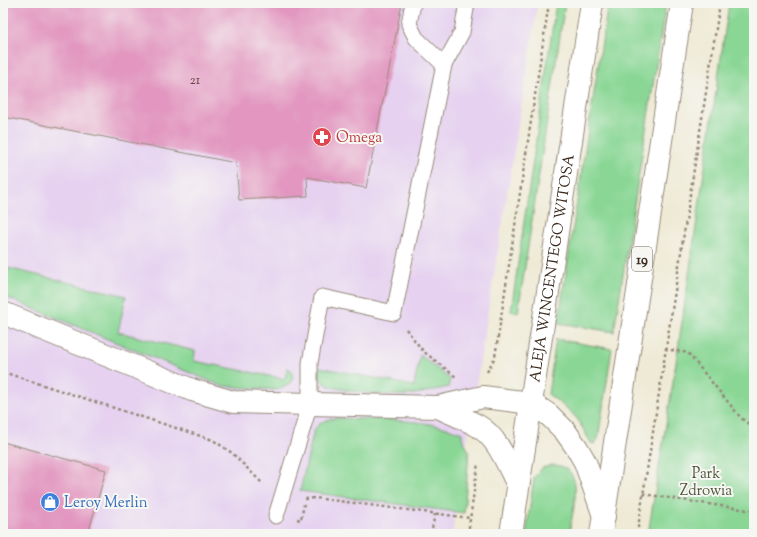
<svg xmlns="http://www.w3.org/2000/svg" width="757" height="537" font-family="'Sorts Mill Goudy',serif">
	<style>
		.built { fill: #e6d2f0 }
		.green { fill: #8ad795; stroke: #62805a }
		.building { fill: #e296c0 }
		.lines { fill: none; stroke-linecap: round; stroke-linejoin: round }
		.service-casing { stroke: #958a7a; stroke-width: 17 }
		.minor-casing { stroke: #958a7a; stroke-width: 24 }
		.primary-casing { stroke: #958a7a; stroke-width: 24 }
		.path { stroke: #958a7a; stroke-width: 2.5; stroke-dasharray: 3 3; stroke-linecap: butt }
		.service { stroke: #fff; stroke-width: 15 }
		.minor { stroke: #fff; stroke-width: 22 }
		.primary { stroke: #fff; stroke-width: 22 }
		.labels { text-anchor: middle; stroke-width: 4; stroke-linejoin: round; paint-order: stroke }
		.number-label { font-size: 13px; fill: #654546 }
		.shield { fill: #f6f6f2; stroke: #73675e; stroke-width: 1 }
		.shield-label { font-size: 14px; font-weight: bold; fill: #3b2a1e }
		.health-label { font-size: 15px; fill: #be3a42; stroke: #f6f6f2; text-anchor: start }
		.street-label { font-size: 15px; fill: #3b2a1e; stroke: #f6f6f2 }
		.park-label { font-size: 15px; fill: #4f553c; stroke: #f6f6f2 }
		.shop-label { font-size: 15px; fill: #366cbe; stroke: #f6f6f2; text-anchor: start }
	</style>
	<rect width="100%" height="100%" fill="#f6f6f2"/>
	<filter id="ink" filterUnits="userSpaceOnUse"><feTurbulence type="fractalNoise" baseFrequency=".025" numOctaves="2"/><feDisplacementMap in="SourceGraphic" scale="8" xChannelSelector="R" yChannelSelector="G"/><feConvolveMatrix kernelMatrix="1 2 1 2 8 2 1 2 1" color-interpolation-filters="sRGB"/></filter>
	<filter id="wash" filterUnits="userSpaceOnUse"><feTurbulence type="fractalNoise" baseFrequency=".012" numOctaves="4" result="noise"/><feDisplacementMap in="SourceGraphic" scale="16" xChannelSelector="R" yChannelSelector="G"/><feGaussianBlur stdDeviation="0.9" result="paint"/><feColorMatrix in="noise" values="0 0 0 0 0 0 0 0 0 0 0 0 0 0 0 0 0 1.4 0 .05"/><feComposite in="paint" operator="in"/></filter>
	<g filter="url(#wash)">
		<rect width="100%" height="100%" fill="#efead5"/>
		<!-- built -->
		<path class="built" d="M3 3H538L452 534H3Z"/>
		<!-- green -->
		<path class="green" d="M556 3H565L518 313 511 311Z
			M608 3H666L614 332 558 323Z
			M729 3H754V534H648L674 376Z
			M3 267 126 296 118 332 195 351 194 361 285 379 287 368 291 370 293 377 290 383 285 387 276 390 222 386 3 296Z
			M556 339 612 349 598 439 594 444 591 443 578 420 570 411 548 394Z
			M420 355 450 379 449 387C436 390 422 393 409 395 395 396 334 392 324 383 318 379 318 373 319 367L414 386Z
			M338 418C377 420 426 418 462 433V437L469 452 464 513 300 491 314 430C321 421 327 419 338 418Z
			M551 465C589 465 572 511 569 534H526L534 478 542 468Z"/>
		<g id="blocks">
			<!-- building -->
			<path class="building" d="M3 3H402L366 188 307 177 308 196 239 200 236 163 3 117Z
				M3 442 106 470 88 534H3Z"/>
		</g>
	</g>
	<g filter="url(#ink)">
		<use href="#blocks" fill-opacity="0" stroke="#958a7a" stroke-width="1"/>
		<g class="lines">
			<defs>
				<path id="service" d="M413 3 409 24 416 38 444 65
					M276 516 310 404V363L322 297 394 313 444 65 462 32 467 3"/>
				<path id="minor" d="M3 313 192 390 233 402 438 407 483 397 531 403 549 415 565 431 577 448 585 462 604 516
					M438 407C451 413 466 419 478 426 498 437 508 466 518 485"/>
				<g id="primary">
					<path id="s1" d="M511 534 592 3"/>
					<path d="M601 534 682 3"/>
				</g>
			</defs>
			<!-- service casing -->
			<use href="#service" class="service-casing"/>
			<!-- minor casing -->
			<use href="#minor" class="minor-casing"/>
			<!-- primary casing -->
			<use href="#primary" class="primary-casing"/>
			<!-- path -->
			<path class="path" d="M406 329 423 351 456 377
				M665 349 688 353 741 418 754 428
				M3 372 213 440 232 453 263 484
				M487 372 495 357 549 3
				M643 494 754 511
				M305 499 315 498 470 518
				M297 519 301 520 304 504
				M431 534 435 514
				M468 534 478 463
				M637 534 720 3"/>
			<!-- service -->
			<use href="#service" class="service"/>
			<!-- minor -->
			<use href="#minor" class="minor"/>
			<!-- primary -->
			<use href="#primary" class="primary"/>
		</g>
	</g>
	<!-- icons -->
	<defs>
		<symbol id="pharmacy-disc" viewBox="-11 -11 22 22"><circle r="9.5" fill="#e0444e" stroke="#f6f6f2"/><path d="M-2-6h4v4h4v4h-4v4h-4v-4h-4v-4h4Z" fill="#fff"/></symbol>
		<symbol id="shop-disc" viewBox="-11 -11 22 22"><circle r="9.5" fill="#3f7fe0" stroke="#f6f6f2"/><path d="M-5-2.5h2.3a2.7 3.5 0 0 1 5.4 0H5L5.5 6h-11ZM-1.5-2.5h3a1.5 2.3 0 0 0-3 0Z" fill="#fff"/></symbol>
	</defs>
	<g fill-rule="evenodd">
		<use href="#pharmacy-disc" x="311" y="126" width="22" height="22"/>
		<use href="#shop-disc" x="39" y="491" width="22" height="22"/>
	</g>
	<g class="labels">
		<!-- number labels -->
		<g class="number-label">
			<text x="195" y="84">21</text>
		</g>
		<!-- shield labels -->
		<rect class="shield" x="632" y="247" width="20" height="24" rx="3"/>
		<g class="shield-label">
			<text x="642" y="264">19</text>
		</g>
		<!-- health labels -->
		<g class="health-label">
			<text x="336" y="142">Omega</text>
		</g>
		<!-- street labels -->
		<g class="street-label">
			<text dy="5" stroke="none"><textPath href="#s1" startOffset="269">ALEJA WINCENTEGO WITOSA</textPath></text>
		</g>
		<!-- park labels -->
		<g class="park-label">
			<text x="706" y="478">Park<tspan x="706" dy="17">Zdrowia</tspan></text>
		</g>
		<!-- shop labels -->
		<g class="shop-label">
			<text x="64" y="507">Leroy Merlin</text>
		</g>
	</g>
	<!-- margin -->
	<rect width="757" height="537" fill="none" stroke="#f6f6f2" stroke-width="16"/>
</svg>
